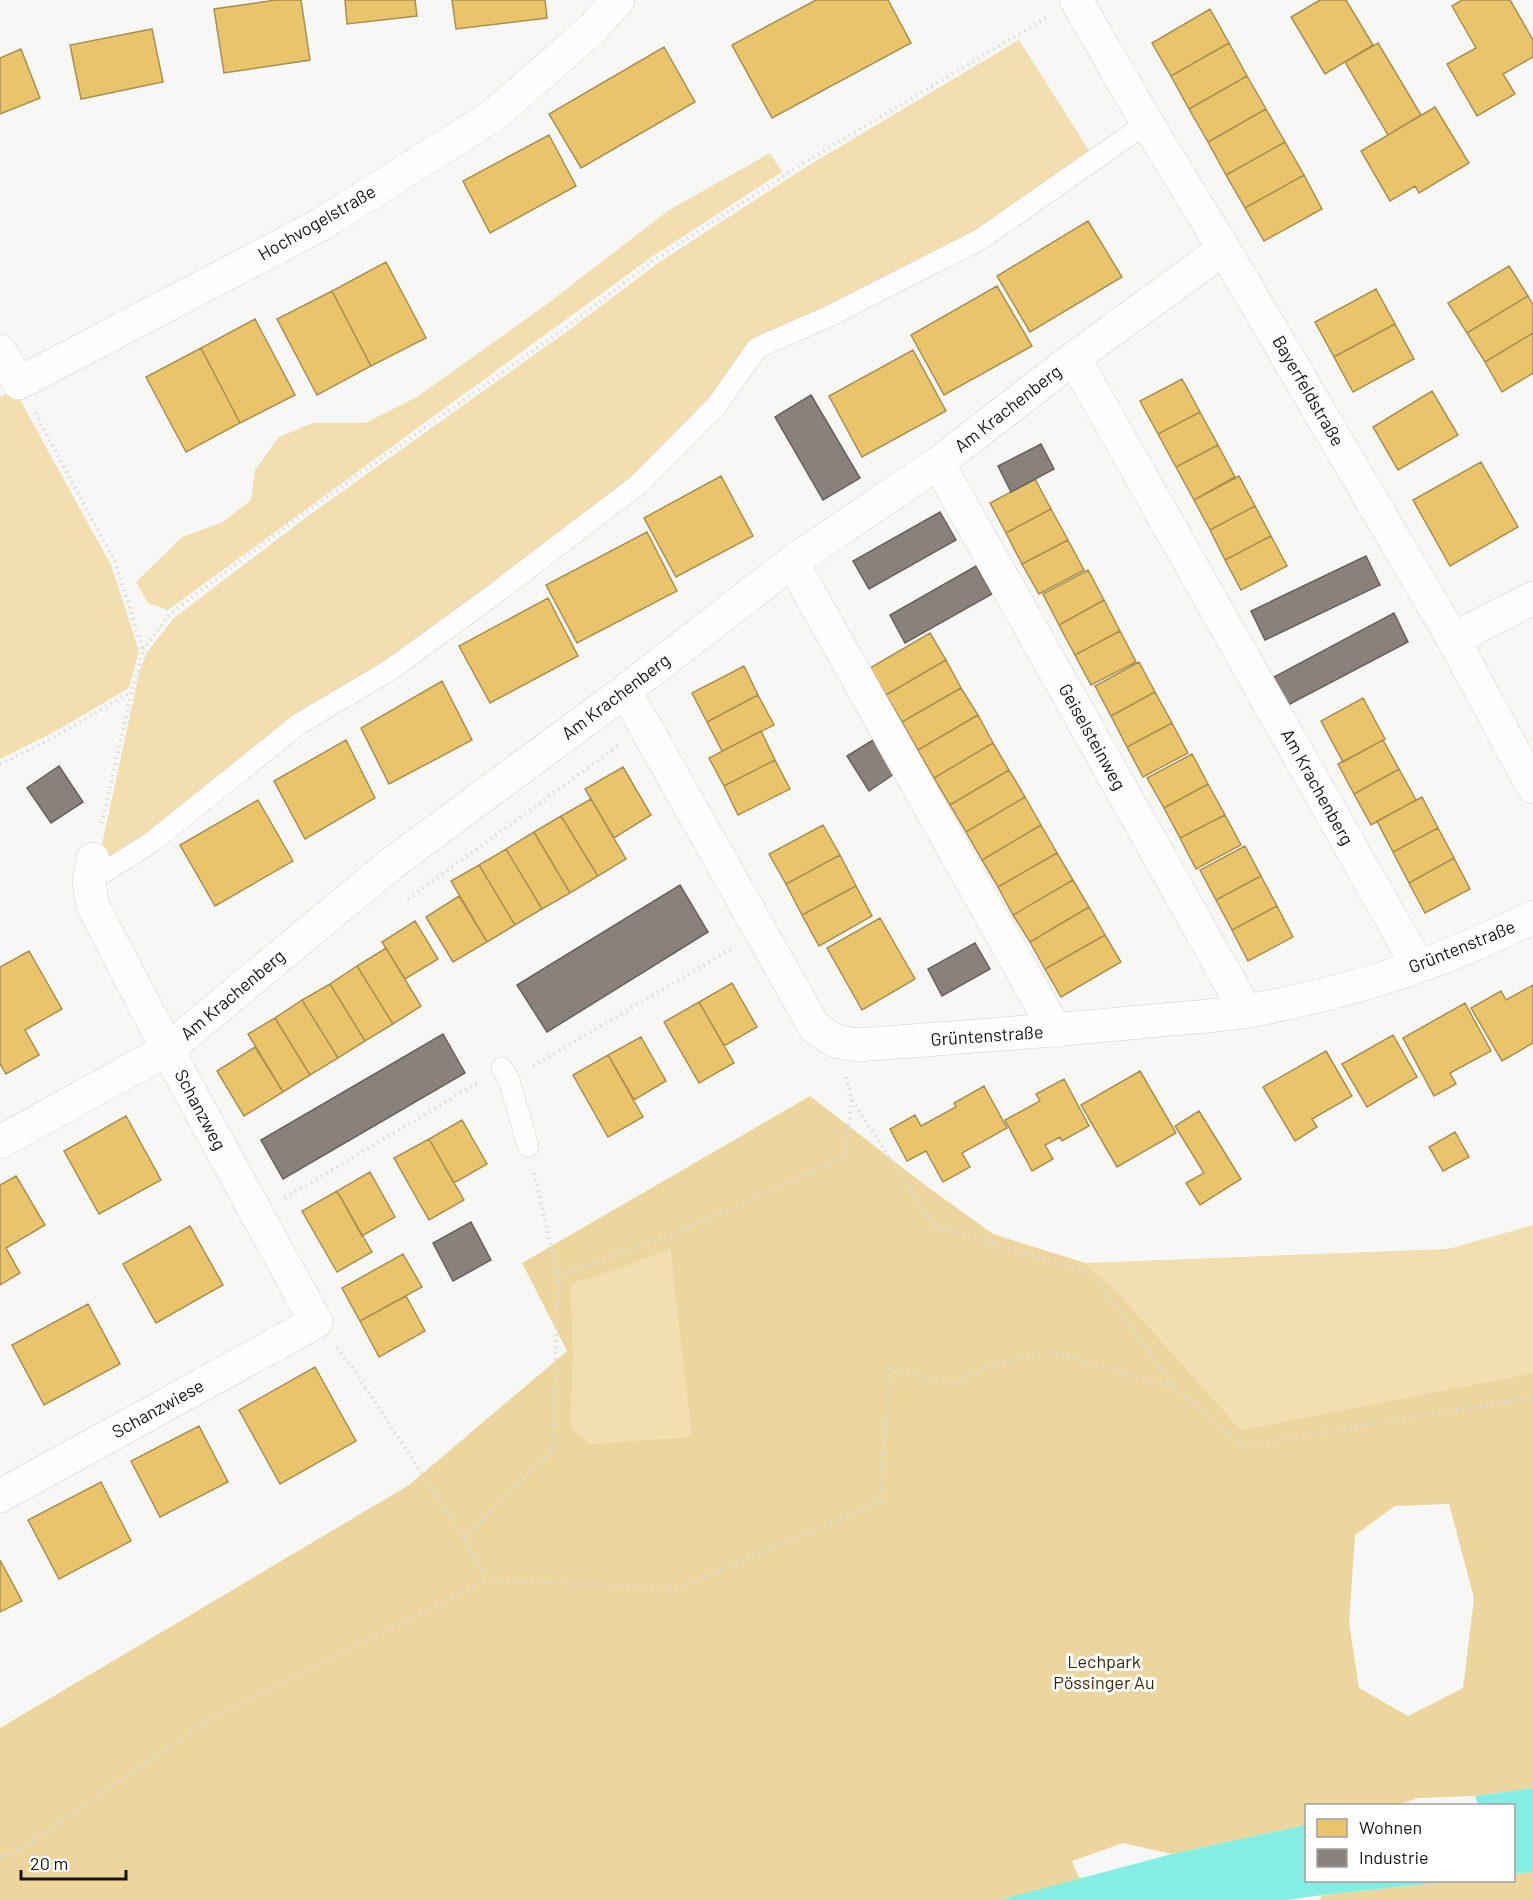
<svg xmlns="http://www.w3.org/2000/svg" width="1533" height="1900" font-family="Barlow,sans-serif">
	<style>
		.green { fill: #f2deaf }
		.forest { fill: #edd69e; fill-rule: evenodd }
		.water { fill: #85eee4 }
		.homes { fill: #e9c46a; stroke: #a98f50; stroke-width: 1.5 }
		.industry { fill: #8a817c; stroke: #66605c; stroke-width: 1.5 }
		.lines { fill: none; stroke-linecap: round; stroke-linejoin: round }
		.lane-casing { stroke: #d1d2d1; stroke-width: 22 }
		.street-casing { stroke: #d1d2d1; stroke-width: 34 }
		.path { stroke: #dcdddc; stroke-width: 4; stroke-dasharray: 1.5 4.5; stroke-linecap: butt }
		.lane { stroke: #fefefe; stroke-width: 21 }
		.street { stroke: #fefefe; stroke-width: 33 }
		.labels { text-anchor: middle; stroke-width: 6; stroke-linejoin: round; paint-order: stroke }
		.street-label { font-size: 18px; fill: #131413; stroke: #fff }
		.park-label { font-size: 18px; fill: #3a2900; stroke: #fff }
	</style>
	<rect width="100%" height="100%" fill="#f7f8f6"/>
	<!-- green -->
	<path class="green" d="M1019 40 1092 155 977 235 756 345 714 401 634 482 96 872 140 669 147 652 174 618 308 516 569 330 658 263 806 167Z
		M770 153 782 172 653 256 168 610 148 603 136 582 182 537 223 522 251 500 255 470 279 437 313 423H365L417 397 547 304 669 210Z
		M14 389 111 565 139 651 129 688 52 733 0 759V397Z
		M1533 1225V1373L1241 1430 1115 1289 1085 1263 1448 1249Z
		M670 1247 693 1438 590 1444 571 1427 573 1353 571 1284 619 1269Z"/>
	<!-- forest -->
	<path class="forest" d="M810 1096 925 1185 993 1234 1085 1263 1115 1289 1241 1430 1533 1373V1788L1475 1796 1418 1798 1398 1805 1306 1806V1825L1172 1854 1123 1843 1072 1861 1080 1880 999 1900H0V1728L409 1485 567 1351 522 1263ZM670 1248 692 1437 590 1444 571 1427 573 1353 571 1284 619 1269ZM1449 1504 1474 1598 1463 1688 1408 1716 1359 1688 1349 1622 1355 1535 1395 1506Z
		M1533 1872V1900H1319L1322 1895 1456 1881 1514 1880V1874Z"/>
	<!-- water -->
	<path class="water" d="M1533 1788V1872L1514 1874V1806L1478 1805 1475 1796Z
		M1306 1825V1880L1456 1881 1322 1895 1287 1900H999L1172 1854Z"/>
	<!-- homes -->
	<path class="homes" d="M276 0H301L310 60 224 73 214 9Z
		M345 0H415L417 16 347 24Z
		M452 0H545L547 18 456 29Z
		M816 0H888L911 43 772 118 732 45Z
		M1320 0H1346L1373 45 1325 74 1291 17Z
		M1462 0H1510L1533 40V57L1503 74 1515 94 1477 116 1447 64 1476 48 1452 6Z
		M1210 9 1229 43 1171 76 1152 43Z
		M152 29 163 82 81 99 70 45Z
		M1229 43 1247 76 1189 109 1171 76Z
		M1378 43 1421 115 1388 135 1345 62Z
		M664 47 695 102 581 168 549 114Z
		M21 49 40 98 0 114V58Z
		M1247 76 1266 109 1208 142 1189 109Z
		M1435 107 1469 163 1419 193 1415 186 1390 201 1361 151Z
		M1266 109 1285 142 1226 175 1208 142Z
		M549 135 576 186 490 233 463 181Z
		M1285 142 1304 175 1245 208 1226 175Z
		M1304 175 1322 209 1264 241 1245 208Z
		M1088 221 1122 277 1030 332 997 276Z
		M386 262 426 338 371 366 332 291Z
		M1509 266 1528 296 1467 333 1448 303Z
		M997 286 1032 346 944 395 911 335Z
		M1376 289 1395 324 1334 357 1315 322Z
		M332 291 371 366 317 395 277 319Z
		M1528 296 1533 305V333L1485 362 1467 333Z
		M255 319 295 395 240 423 201 348Z
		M1395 324 1414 359 1353 392 1334 357Z
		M1533 333V373L1502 392 1485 362Z
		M201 348 240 423 186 452 146 377Z
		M913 350 946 411 862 457 829 396Z
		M1182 379 1200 412 1158 434 1140 401Z
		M1432 391 1458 435 1398 470 1373 427Z
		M1200 412 1218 445 1176 467 1158 434Z
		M1218 445 1235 477 1194 500 1176 467Z
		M1481 462 1518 527 1450 566 1413 500Z
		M721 476 753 536 676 577 644 518Z
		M1239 476 1255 506 1210 530 1194 500Z
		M1035 479 1051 509 1006 533 990 503Z
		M1255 506 1271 536 1225 560 1210 530Z
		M1051 509 1068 540 1022 564 1006 533Z
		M647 532 677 591 577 643 546 585Z
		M1271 536 1287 566 1241 590 1225 560Z
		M1068 540 1084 570 1039 594 1022 564Z
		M1088 570 1104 600 1059 625 1043 594Z
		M548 598 578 656 490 703 459 646Z
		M1104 600 1120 631 1075 655 1059 625Z
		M1120 631 1136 662 1091 685 1075 655Z
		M930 633 946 660 886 695 870 668Z
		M946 660 961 688 902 722 886 695Z
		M1139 662 1155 692 1111 716 1095 686Z
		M744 666 758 695 707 722 692 693Z
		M442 681 472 740 389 784 361 728Z
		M961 688 978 715 918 750 902 722Z
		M1155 692 1172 723 1127 747 1111 716Z
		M758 695 774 725 722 751 707 722Z
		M1363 698 1385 739 1343 762 1321 721Z
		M978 715 993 743 934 778 918 750Z
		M1172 723 1188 753 1143 777 1127 747Z
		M761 731 775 760 724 786 709 758Z
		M346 740 375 798 305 839 274 781Z
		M1383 740 1399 769 1354 794 1338 764Z
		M993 743 1009 770 950 805 934 778Z
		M1192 754 1208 784 1164 808 1147 778Z
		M775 760 790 789 738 815 724 786Z
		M623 767 651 815 614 838 585 789Z
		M1399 769 1416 800 1371 825 1354 794Z
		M1009 770 1025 797 966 832 950 805Z
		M1208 784 1225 815 1180 838 1164 808Z
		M1025 797 1041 825 982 860 966 832Z
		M1422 797 1438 828 1393 852 1377 821Z
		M591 799 626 859 598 876 561 816Z
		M258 800 293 861 215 906 180 845Z
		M1225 815 1241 845 1196 869 1180 838Z
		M561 816 598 876 570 893 534 832Z
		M823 825 840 855 786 884 769 854Z
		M1041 825 1057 853 998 887 982 860Z
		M1438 828 1454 858 1409 883 1393 852Z
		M534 832 570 893 542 909 506 849Z
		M1245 846 1261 876 1216 900 1200 870Z
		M506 849 542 909 515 925 479 865Z
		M1057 853 1073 880 1013 915 998 887Z
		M840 855 856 886 802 915 786 884Z
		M1454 858 1470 889 1425 913 1409 883Z
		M479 865 515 925 487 942 451 881Z
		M1261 876 1277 906 1232 930 1216 900Z
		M1073 880 1089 907 1030 942 1013 915Z
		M856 886 872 916 819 946 802 915Z
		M459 896 487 942 453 962 426 917Z
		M1277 906 1293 937 1248 961 1232 930Z
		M1089 907 1105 935 1045 969 1030 942Z
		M880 918 915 979 862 1010 827 948Z
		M415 921 438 959 405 979 382 942Z
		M1105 935 1121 962 1061 997 1045 969Z
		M386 948 421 1006 393 1024 357 966Z
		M29 951 62 1009 25 1030 39 1055 6 1074 0 1064V967Z
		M357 966 393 1024 365 1041 330 984Z
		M732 983 757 1027 724 1046 699 1002Z
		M330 984 365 1041 338 1058 302 1000Z
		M1533 985V1043L1502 1061 1471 1008 1501 991 1506 1000Z
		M302 1000 338 1058 310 1075 275 1018Z
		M699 1002 734 1063 699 1083 664 1022Z
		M1465 1003 1491 1051 1450 1073 1456 1084 1434 1096 1403 1038Z
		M275 1018 310 1075 283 1092 248 1034Z
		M1393 1035 1417 1077 1367 1107 1342 1064Z
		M641 1037 666 1081 634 1100 608 1055Z
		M255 1047 283 1092 244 1116 217 1071Z
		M1326 1051 1352 1096 1312 1119 1317 1127 1295 1141 1263 1087Z
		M608 1055 643 1117 608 1137 573 1075Z
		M1140 1071 1176 1133 1117 1167 1081 1105Z
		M1064 1079 1089 1126 1062 1141 1060 1137 1045 1145 1053 1159 1032 1171 1005 1120 1040 1101 1036 1094Z
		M984 1086 1007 1128 962 1153 970 1167 943 1182 926 1151 907 1161 890 1129 915 1115 921 1126 956 1107 954 1103Z
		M1199 1111 1241 1179 1200 1205 1186 1183 1204 1173 1175 1126Z
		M126 1116 161 1180 99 1214 64 1151Z
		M462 1120 487 1164 454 1183 429 1139Z
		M1455 1132 1469 1157 1443 1171 1429 1147Z
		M429 1139 464 1200 429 1220 394 1158Z
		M370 1172 395 1217 362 1236 337 1191Z
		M16 1176 45 1225 6 1248 20 1273 0 1285V1185Z
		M337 1191 372 1252 337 1272 302 1211Z
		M190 1226 223 1285 156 1323 123 1264Z
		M403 1254 422 1287 360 1321 342 1288Z
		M406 1296 425 1331 379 1357 360 1321Z
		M88 1304 120 1364 44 1405 12 1345Z
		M315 1367 356 1441 280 1484 239 1410Z
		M199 1426 228 1482 160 1517 131 1461Z
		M101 1482 131 1541 59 1579 28 1520Z
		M0 1560 22 1601 0 1612Z"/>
	<!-- industry -->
	<path class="industry" d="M811 395 860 478 823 500 775 417Z
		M1041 444 1054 469 1011 492 998 466Z
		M940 512 956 540 869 589 853 561Z
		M1366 556 1380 585 1265 640 1251 611Z
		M976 566 992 594 905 643 890 615Z
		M1394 613 1408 642 1288 705 1274 677Z
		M873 740 894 774 869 791 847 756Z
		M59 766 83 802 51 823 27 788Z
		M680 885 708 932 547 1032 517 985Z
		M975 943 990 969 942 996 928 969Z
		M443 1034 465 1073 283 1179 261 1140Z
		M471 1222 491 1260 453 1281 433 1243Z"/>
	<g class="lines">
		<defs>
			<path id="lane" d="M89 882 152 842 299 724 390 670 488 599 639 484 717 405 757 348 830 316 981 239 1147 123
				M502 1068 509 1080 528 1146"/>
			<path id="street" d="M1076 0 1147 123 1224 249 1453 639 1533 787
				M0 351 19 383 320 225 494 115 592 29 618 0
				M1074 358 1418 966
				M938 463 1246 1011
				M792 562 1056 1031
				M1453 639 1533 598
				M625 691 815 1028 835 1041 858 1045C952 1038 1046 1031 1140 1022 1176 1018 1213 1017 1248 1011 1347 993 1444 963 1533 917
				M0 1142 168 1049 391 864 625 691 792 562 938 463 1074 358 1224 249
				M0 1496 316 1322 176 1066 93 906 89 882 93 859"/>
		</defs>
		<!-- lane casing -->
		<use href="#lane" class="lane-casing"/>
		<!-- street casing -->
		<use href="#street" class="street-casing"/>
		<!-- path -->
		<path class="path" d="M35 413 115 562 143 650 132 691 101 826
			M143 650 171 613 303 514 567 327 654 260 804 163 1047 17
			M0 764 54 737 131 692
			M408 899 618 746
			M533 1066 731 949
			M846 1077 852 1100 933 1225 1092 1274 1174 1387 1242 1446 1533 1397
			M534 1173 558 1276
			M285 1198 477 1083
			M337 1348 352 1367 464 1538 553 1450 558 1276 682 1230 844 1157 852 1100
			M464 1538 487 1580
			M0 1857 20 1849 209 1719 487 1580 677 1588 880 1502 890 1370 954 1383 989 1365 1051 1352 1174 1387"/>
		<!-- lane -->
		<use href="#lane" class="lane"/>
		<!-- street -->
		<use href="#street" class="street"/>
	</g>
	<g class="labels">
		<!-- street labels -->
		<g class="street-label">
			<text transform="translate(317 223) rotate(-30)" y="6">Hochvogelstraße</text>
			<text transform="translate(1308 391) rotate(60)" y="6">Bayerfeldstraße</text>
			<text transform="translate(1008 409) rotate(-38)" y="6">Am Krachenberg</text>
			<text transform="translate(616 697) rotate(-37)" y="6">Am Krachenberg</text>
			<text transform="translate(1092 737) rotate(61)" y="6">Geiselsteinweg</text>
			<text transform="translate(1317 787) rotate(61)" y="6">Am Krachenberg</text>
			<text transform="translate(1462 947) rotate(-22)" y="6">Grüntenstraße</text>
			<text transform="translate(233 995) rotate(-40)" y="6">Am Krachenberg</text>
			<text transform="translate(987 1036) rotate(-4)" y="6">Grüntenstraße</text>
			<text transform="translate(200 1110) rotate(62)" y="6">Schanzweg</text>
			<text transform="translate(158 1409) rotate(-29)" y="6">Schanzwiese</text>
		</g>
		<!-- park labels -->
		<g class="park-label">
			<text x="1104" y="1668">Lechpark<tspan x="1104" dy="21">Pössinger Au</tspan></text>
		</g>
	</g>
	<!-- legend -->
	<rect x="1305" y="1804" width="210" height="78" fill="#ffffff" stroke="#a1a1a1" stroke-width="1.5"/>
	<rect x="1317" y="1819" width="30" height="18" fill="#e9c46a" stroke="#a1a1a1" stroke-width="1.5"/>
	<text x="1359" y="1834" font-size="18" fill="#131413">Wohnen</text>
	<rect x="1317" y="1849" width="30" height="18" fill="#8a817c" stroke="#a1a1a1" stroke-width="1.5"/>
	<text x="1359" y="1864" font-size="18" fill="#131413">Industrie</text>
	<!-- scale -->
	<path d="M21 1870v9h105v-9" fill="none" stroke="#131413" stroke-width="3"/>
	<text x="30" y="1870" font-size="18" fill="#131413" stroke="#ffffff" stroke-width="4.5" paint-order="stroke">20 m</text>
</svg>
